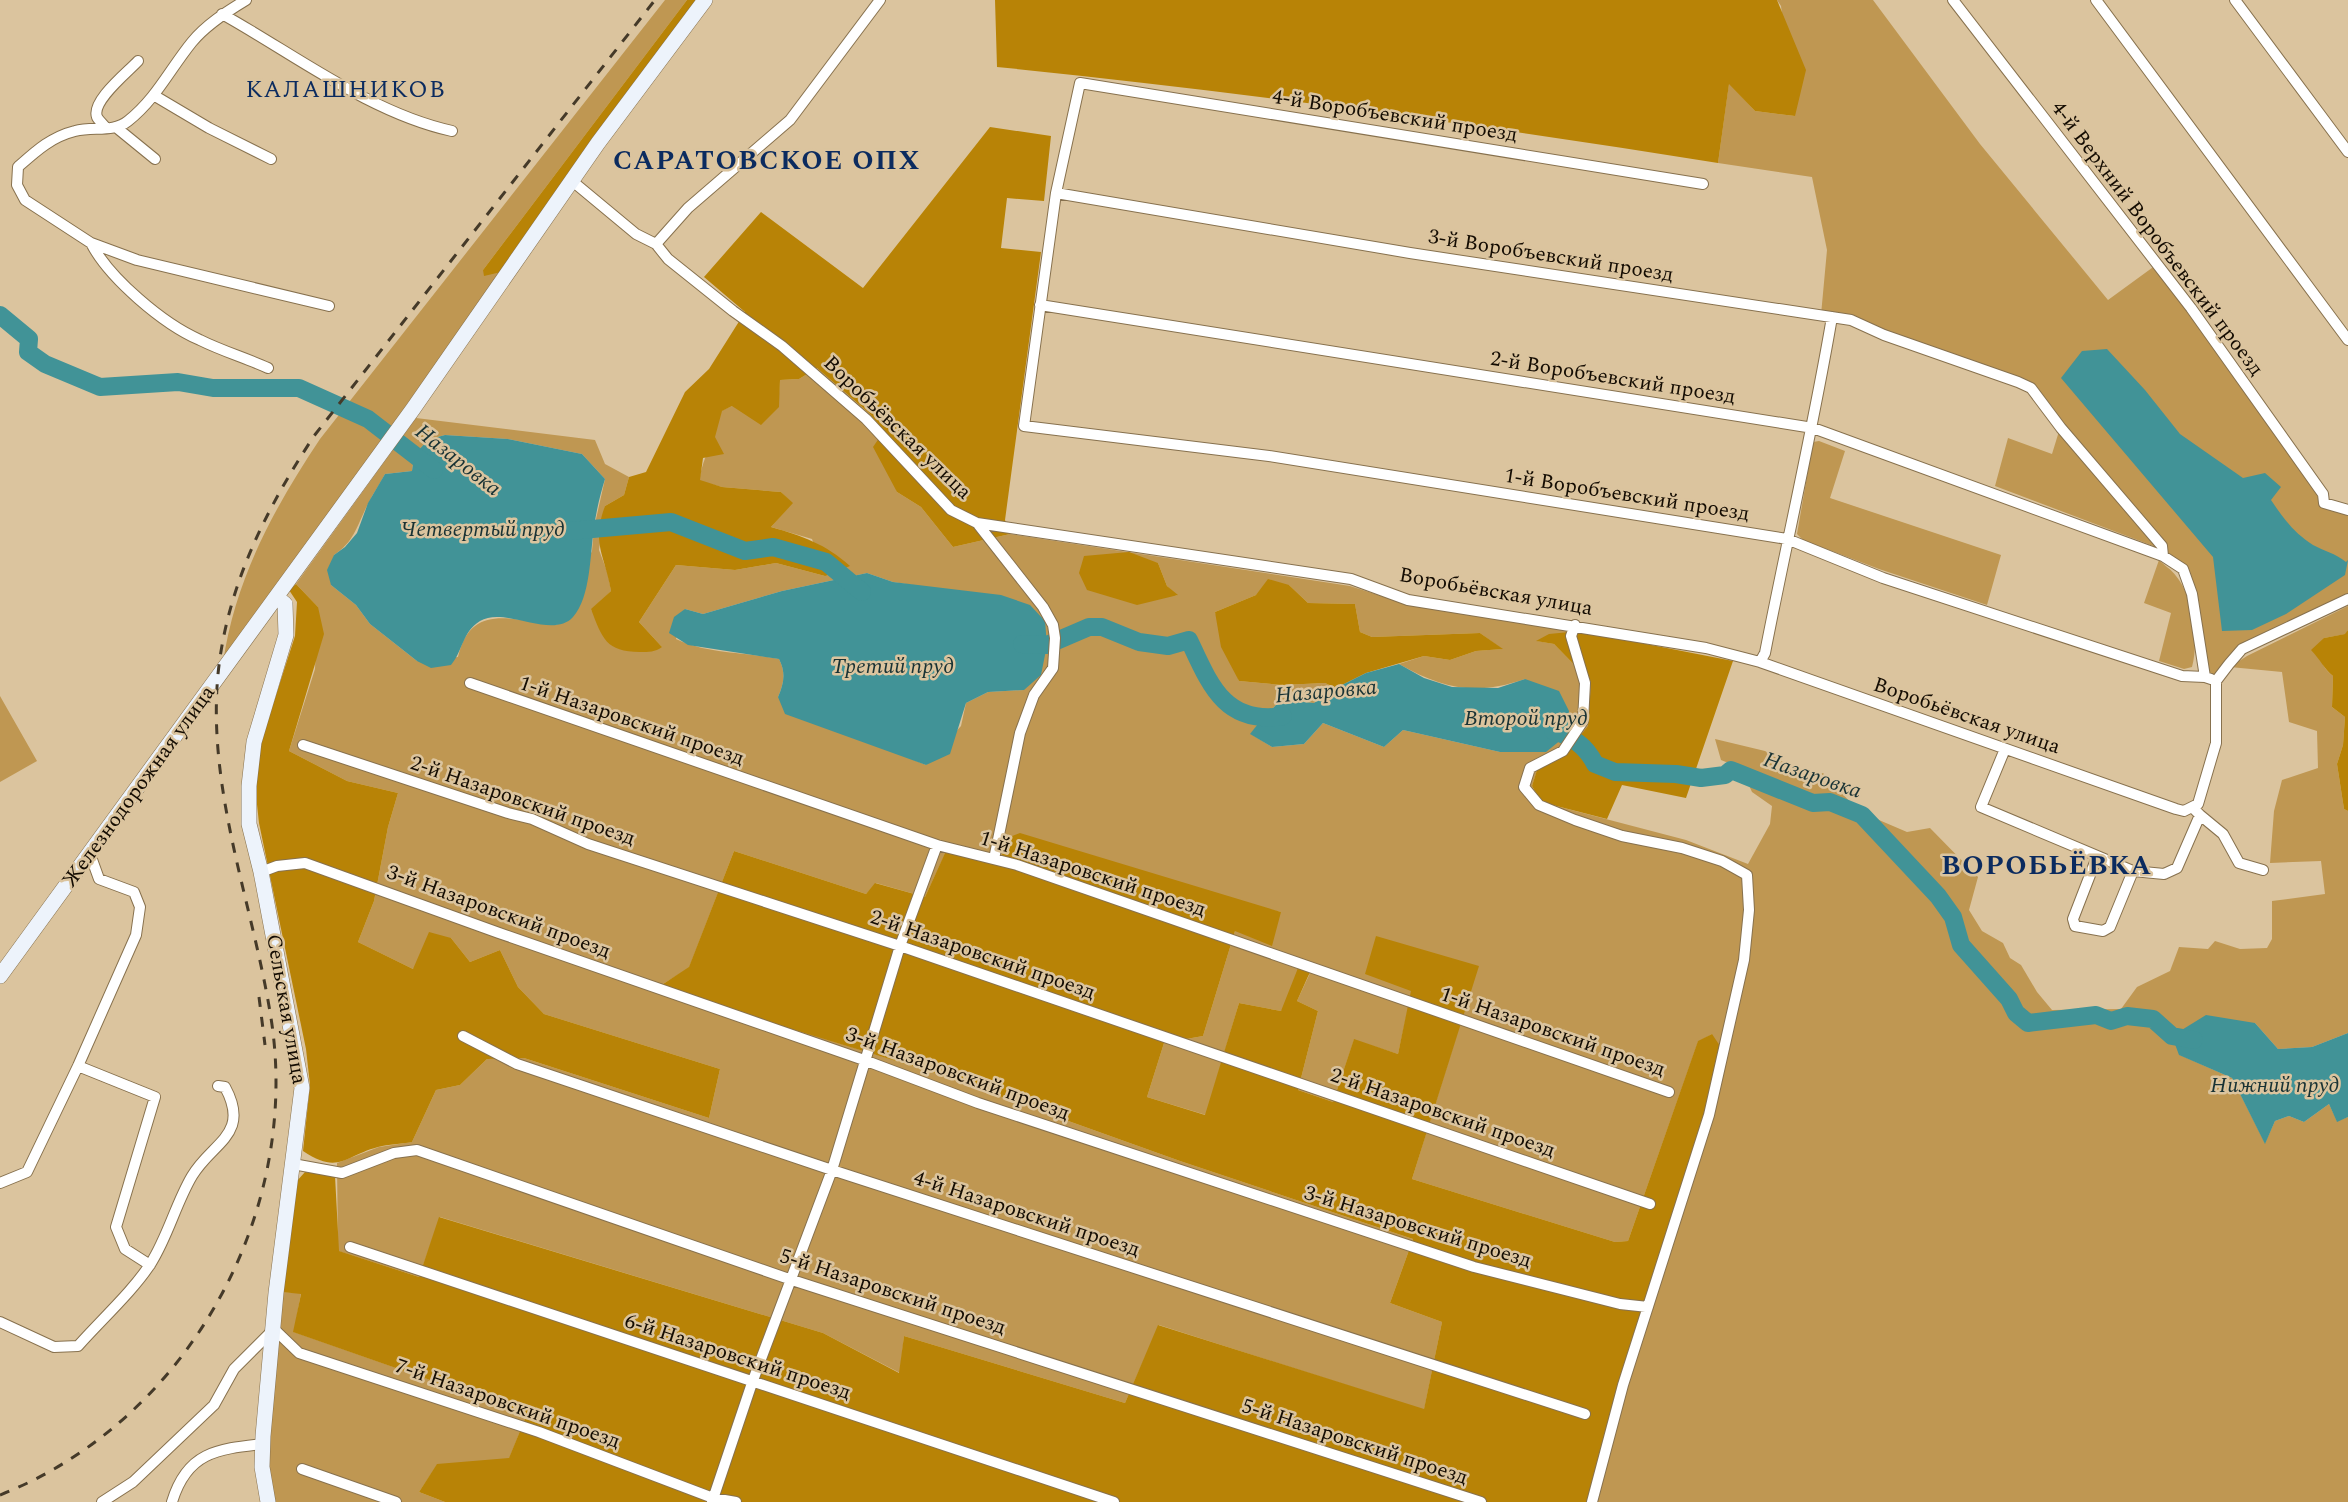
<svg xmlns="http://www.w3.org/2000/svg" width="2348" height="1502" font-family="Spectral,serif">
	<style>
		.green { fill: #bf9752; fill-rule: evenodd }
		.forest { fill: #b88306 }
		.water { fill: #419397 }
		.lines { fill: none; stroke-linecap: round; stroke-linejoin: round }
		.river { stroke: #419397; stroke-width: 18 }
		.street-casing { stroke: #87714e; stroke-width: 12 }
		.secondary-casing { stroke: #87714e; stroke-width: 16 }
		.street { stroke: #fff; stroke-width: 10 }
		.secondary { stroke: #edf3fb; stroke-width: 15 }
		.rail { stroke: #453a29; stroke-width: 3; stroke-dasharray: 10 10; stroke-linecap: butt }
		.labels { text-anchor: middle; stroke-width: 5; stroke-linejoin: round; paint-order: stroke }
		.street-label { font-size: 21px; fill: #140c02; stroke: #dbc49e }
		.water-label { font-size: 22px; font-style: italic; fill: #183234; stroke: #dbc49e }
		.quarter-label { font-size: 24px; letter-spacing: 1.5px; fill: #0b2b5f; stroke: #dbc49e }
		.district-label { font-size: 27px; font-weight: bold; letter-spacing: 1.5px; fill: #0b2b5f; stroke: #dbc49e }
	</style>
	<rect width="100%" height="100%" fill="#dbc49e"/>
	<!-- green -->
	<path class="green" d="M665 0H687L483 270 501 272 223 663C235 579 274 508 320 439Z
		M1777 0H1873L1980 144 2108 300 2156 265 2324 503 2348 510V599L2242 649 2216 681 2205 677 2183 570 2163 556 2162 546 2156 547 1995 486 2008 438 2052 454 2060 428 2031 388 1996 374 1821 315 1827 250 1812 177 1718 163 1729 83 1755 111 1795 116 1781 6Z
		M817 368 869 413 885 431 897 492 921 507 953 547 1010 534 1350 586 1406 604 1580 631 1537 641 1554 644 1591 682 1589 726 1566 754 1537 771 1532 786 1541 802 1686 840 1748 864 1770 824 1772 806 1752 792 1741 768 1721 760 1715 739 1765 751 1810 778 1823 773 1852 804 1879 820 1907 832 1930 828 1978 877 1969 910 1982 931 2003 943 2010 958 2021 965 2037 992 2052 1010 2121 1009 2137 987 2170 971 2179 947 2208 949 2215 941 2240 949 2267 948 2272 939V901L2325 894 2321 861 2270 863 2274 811 2282 780 2318 768 2317 731 2289 722 2282 672 2230 667 2247 656 2348 606V630L2346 634 2324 638C2321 655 2318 665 2333 676L2332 707 2345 717 2343 745 2337 764 2344 809 2348 811V1033L2312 1047 2278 1049 2255 1023 2180 1055 2232 1078 2265 1143 2275 1121 2289 1116 2304 1122 2329 1104 2337 1121 2348 1117V1502H1592L1712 1034 1698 1042 1628 1241 1615 1242 1412 1179 1478 966 1412 991 1398 1054 1354 1040 1333 1102 1298 1090 1318 1011 1297 1001 1310 973 1281 1011 1239 1003 1206 1115 1147 1097 1164 1043 1203 1036 1235 931 1281 912 1002 855 946 852 925 897 876 883 866 894 734 851 689 968 658 987 932 1072 1180 1161 1413 1239 1390 1303 1442 1322 1424 1410 1159 1325 1125 1403 904 1336 900 1373 823 1333 440 1217 419 1277 338 1251 337 1163 379 1147 412 1142 436 1090 460 1085 487 1059 524 1058 709 1118 720 1069 544 1014 518 987 500 950 470 962 451 938 413 969 358 942 374 901 388 827 398 793 347 781 289 751 315 669 318 607 296 584 416 418 595 440 605 464 629 477 624 495 605 506 599 550 608 574 611 591 591 610 662 647 639 622 676 565 735 570 776 563 825 576 812 539 771 527 792 503 781 492 722 487 699 481C703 456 716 436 721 411L732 406 778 407 780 380 799 379ZM445 435 508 439 582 454 605 479 594 528 592 551 557 625C514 621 471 601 458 657L417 661 370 624 356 605 331 585 334 555C355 541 357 525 368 504 373 493 380 484 385 474L412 471C415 449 424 440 445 435ZM1085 556 1158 563 1167 586 1177 596ZM867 573 893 582 932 588 1024 690 988 692 966 703 961 726 926 765 892 751 778 697C784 683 786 673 779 659 745 652 707 654 676 639L685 609 703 614 782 591ZM1289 585 1308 603 1355 604 1360 632 1372 637 1480 633 1502 649 1476 651 1450 660 1424 656 1399 664C1443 689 1476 696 1525 679L1546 752H1500L1403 730 1384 747 1323 723 1304 744 1272 747 1251 734 1261 720 1281 700 1314 703 1336 688 1325 683 1282 685 1239 681 1215 612 1256 595Z
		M1819 441 1845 451 1830 498 2001 555 1987 605 1879 569 1803 540 1797 534 1813 442Z
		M2159 560C2164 565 2172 570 2176 576 2194 598 2199 641 2192 667L2184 669 2159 661 2171 613 2144 603Z
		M0 696 37 761 0 782Z
		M282 1292 301 1293 294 1332 527 1414 509 1459 437 1465 419 1492 445 1502H273L267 1467Z"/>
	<!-- forest -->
	<path class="forest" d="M687 0H696L501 272 484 276 483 270Z
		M995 0H1777L1806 70 1795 116 1755 111 1729 84 1718 163C1479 125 1237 91 997 67Z
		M990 127 1051 136 1044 201 1007 198 1001 248 1041 252 1005 520 1010 534 953 547 921 507 897 492 873 447 884 431 869 413 817 368 799 379 780 380 779 407 761 425 732 406 722 411 715 437 724 454 703 458 700 480 722 487 781 492 793 503 771 527C802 536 826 544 850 566L825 576 776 563 735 570 676 565 639 622 662 647C655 652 649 652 640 652 606 652 602 638 591 609L611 591C605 555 591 544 605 506L624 495 629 477 646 472 685 392 709 369 745 312 704 277 761 212 863 288Z
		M1129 552 1158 563 1167 586 1178 595 1137 605 1087 590 1079 573 1084 556Z
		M1268 579 1289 585 1308 603 1355 604 1360 632 1372 637 1480 633 1503 649 1476 651 1450 660 1424 656 1366 673 1336 688 1325 683 1282 685 1239 681 1221 647 1215 612 1256 595Z
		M296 584 318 607 324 634 289 751 347 781 398 793 388 827 374 901 358 942 413 969 429 932 451 938 470 962 500 950 518 987 544 1014 720 1069 709 1118 524 1058 487 1059 460 1085 436 1090 412 1142C401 1144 389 1144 378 1147 344 1156 339 1175 303 1151L310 1085 306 1049 259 823 255 786 260 745 295 636 297 602 289 590Z
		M2348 630V811L2344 809 2337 764 2343 745 2345 717 2332 707 2333 676C2324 669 2320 659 2311 650L2324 638 2345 634Z
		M1580 631 1733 661 1686 798 1622 785 1607 819 1541 802 1532 786 1537 770 1566 754 1588 726 1591 682 1554 644 1536 641 1549 634Z
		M1020 833 1281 912 1272 946 1235 931 1203 1036 1164 1043 1147 1097 1205 1115 1239 1003 1281 1011 1298 968 1310 972 1297 1001 1318 1011 1298 1090 1333 1102 1354 1039 1398 1054 1411 991 1365 974 1376 936 1479 966 1412 1179 1615 1242 1628 1241 1698 1041 1712 1034 1722 1049 1709 1115 1592 1502H445L419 1492 437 1464 509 1458 527 1414 293 1332 301 1294 282 1292 296 1182 305 1172 335 1176 339 1251 419 1277 439 1217 823 1333 899 1373 904 1336 1125 1403 1158 1325 1424 1409 1442 1322 1390 1303 1413 1239 1180 1161 932 1072 657 988 689 967 734 851 866 894 875 883 925 897 946 851 1002 855 1007 838Z"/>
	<!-- water -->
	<path class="water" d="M2107 349 2145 390 2180 434 2243 478 2265 473 2281 487 2271 500C2283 518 2294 533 2313 545 2324 551 2335 553 2346 562L2348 560 2345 575 2286 614 2252 630 2222 631 2213 557 2061 378 2082 351Z
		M445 435 508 439 582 454 605 479C600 495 596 512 594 528 590 553 591 597 573 617 552 640 505 606 480 621 462 632 463 651 451 665L431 668 417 661 370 624 356 605 331 585 327 570 334 555 345 547 357 533 368 503 385 474 412 471C415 449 424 440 445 435Z
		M867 573 893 582 1001 595 1030 605 1045 621 1047 645 1041 675 1024 690 988 692 966 703 950 754 926 765 785 714 778 697C784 683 786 673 779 659L688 645 669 633 674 617 685 609 703 614 782 591Z
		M1399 664 1424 678 1452 687 1498 688 1525 679 1559 691 1569 711 1567 735 1546 752H1500L1403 730 1384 747 1323 723 1304 744 1272 747 1250 734 1261 720 1281 700 1314 703 1336 688 1366 673Z
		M2206 1015 2255 1023 2278 1049 2312 1047 2348 1033V1117L2337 1122 2329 1104 2304 1122 2289 1116 2275 1121 2265 1144 2232 1078 2179 1055 2172 1036Z"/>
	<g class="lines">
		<!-- river -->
		<path class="river" d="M0 315 29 339 28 352 45 364 100 387 178 382 213 388H299L368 419 434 470
			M570 531 671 522 745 551 773 547 826 562 862 592
			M1022 644 1047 645 1089 627H1102L1139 642 1168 646 1189 640C1210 685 1225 725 1283 716
			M1553 731C1573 737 1586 746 1595 764L1615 772 1676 774 1701 778 1725 775 1731 770 1813 803 1830 802 1862 815 1938 896 1953 917 1961 945 2009 999 2016 1013 2028 1023 2096 1015 2111 1021 2127 1016 2153 1019 2172 1036 2194 1040"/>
		<defs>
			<path id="street" d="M246 0C226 12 206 25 192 42 170 69 156 99 128 121 113 133 93 126 75 131 51 137 36 151 18 167L17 185 25 200 91 243 137 260 329 306
				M1953 0 2191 308 2323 494 2324 503 2348 510
				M2096 0 2348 340
				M2235 0 2348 152
				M222 14C294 54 370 113 452 131
				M155 96 209 128 271 159
				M106 128C104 125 99 121 97 117 91 101 128 72 138 61
				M117 128 155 159
				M571 180 636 234 656 244 668 259 733 311 782 346 866 419 951 510 977 523 1351 579 1408 600 1706 648 1760 662 2176 809 2184 811 2198 804 2216 743V681L2229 664 2242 649 2348 599
				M1703 184 1080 83 1056 193 1024 426 1269 456 1787 539 1883 578 2182 676 2205 677
				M1056 193 1410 253 1851 320 1884 335 2018 382 2031 388 2061 428 2162 546 2163 556 2183 569 2192 594 2205 677 2211 679
				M91 243C109 278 163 324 200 340 222 351 246 358 268 368
				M656 244 688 208 790 120 880 0
				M1040 305 1813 428 2163 556
				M977 523 1043 607 1053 625 1055 638 1053 668 1034 695 1020 733 994 859
				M1575 625 1571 636 1585 683 1583 721 1563 751 1530 768 1524 787 1539 805 1575 820 1622 836 1682 848 1722 861 1747 875 1749 910 1744 960 1709 1115 1623 1385 1592 1502
				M1760 662 1765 653C1787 540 1813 429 1832 317
				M470 683 937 845 1017 865 1669 1092
				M303 745 508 813 532 819 588 844 900 946 1650 1204
				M2005 749 1981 807 2133 871 2164 874 2177 868 2200 815 2193 808
				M2200 815 2223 834 2239 863 2263 870
				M2097 857 2073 919 2075 926 2103 931 2110 927 2133 871
				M261 872 277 866 305 863 499 933 864 1060 978 1103 1474 1267 1620 1304 1648 1307
				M463 1036 517 1064 832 1170 1585 1414
				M78 1066 155 1097 116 1227 125 1249 150 1265
				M293 1164 342 1173 394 1153 417 1150 792 1280 1481 1502
				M0 1183 27 1172 78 1066 136 935 140 907 134 892 99 879 90 854
				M350 1247 1114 1502
				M0 1322 54 1347 78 1346C100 1321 134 1290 151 1263 168 1236 176 1203 192 1176 212 1142 251 1135 225 1087L218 1086
				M302 1469 396 1502
				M102 1502 133 1482 214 1405 234 1369 274 1329 299 1353 539 1432 713 1498 736 1502
				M172 1502C187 1452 217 1449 263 1444
				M712 1502 752 1383 832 1170 900 946 937 845"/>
			<path id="secondary" d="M0 976 413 409 598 143 705 0
				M268 1502 262 1467 263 1436 276 1293 302 1088 261 872 249 824V786L254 742 286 635 285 604 276 597"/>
		</defs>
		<!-- street casing -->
		<use href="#street" class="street-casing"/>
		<!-- secondary casing -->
		<use href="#secondary" class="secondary-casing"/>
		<!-- street -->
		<use href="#street" class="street"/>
		<!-- secondary -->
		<use href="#secondary" class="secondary"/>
		<!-- rail -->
		<path class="rail" d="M259 997 265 1045
			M0 1495C186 1422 302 1215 271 1018 253 904 207 792 218 674 227 586 266 509 314 436L655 0"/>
	</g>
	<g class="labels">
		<!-- street labels -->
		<g class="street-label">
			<text transform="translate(1395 115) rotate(9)" y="7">4-й Воробъевский проезд</text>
			<text transform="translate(2158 238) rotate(53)" y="7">4-й Верхний Воробъевский проезд</text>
			<text transform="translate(1551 255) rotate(9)" y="7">3-й Воробъевский проезд</text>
			<text transform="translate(1613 377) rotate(9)" y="7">2-й Воробъевский проезд</text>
			<text transform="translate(898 427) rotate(44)" y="7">Воробьёвская улица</text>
			<text transform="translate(1627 494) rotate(9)" y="7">1-й Воробъевский проезд</text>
			<text transform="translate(1496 591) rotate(10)" y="7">Воробьёвская улица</text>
			<text transform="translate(1967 715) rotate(19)" y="7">Воробьёвская улица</text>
			<text transform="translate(632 720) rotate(19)" y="7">1-й Назаровский проезд</text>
			<text transform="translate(138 786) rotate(-54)" y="7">Железнодорожная улица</text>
			<text transform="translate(523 800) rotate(19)" y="7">2-й Назаровский проезд</text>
			<text transform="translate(1093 873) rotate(18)" y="7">1-й Назаровский проезд</text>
			<text transform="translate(499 911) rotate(20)" y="7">3-й Назаровский проезд</text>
			<text transform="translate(983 954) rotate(19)" y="7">2-й Назаровский проезд</text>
			<text transform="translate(287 1009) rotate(80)" y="7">Сельская улица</text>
			<text transform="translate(1553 1031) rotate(19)" y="7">1-й Назаровский проезд</text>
			<text transform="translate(958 1073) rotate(20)" y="7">3-й Назаровский проезд</text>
			<text transform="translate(1443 1112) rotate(19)" y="7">2-й Назаровский проезд</text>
			<text transform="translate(1027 1213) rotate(18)" y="7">4-й Назаровский проезд</text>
			<text transform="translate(1418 1226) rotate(17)" y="7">3-й Назаровский проезд</text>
			<text transform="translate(893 1291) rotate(18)" y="7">5-й Назаровский проезд</text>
			<text transform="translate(738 1356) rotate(18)" y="7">6-й Назаровский проезд</text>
			<text transform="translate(508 1403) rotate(19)" y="7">7-й Назаровский проезд</text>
			<text transform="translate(1355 1441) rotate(18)" y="7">5-й Назаровский проезд</text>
		</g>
		<!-- water labels -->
		<g class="water-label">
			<text transform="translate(459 459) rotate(38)" y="8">Назаровка</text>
			<text x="483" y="536">Четвертый пруд</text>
			<text x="893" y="673">Третий пруд</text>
			<text transform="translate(1326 690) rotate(-5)" y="8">Назаровка</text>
			<text x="1526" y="725">Второй пруд</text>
			<text transform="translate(1813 774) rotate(19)" y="8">Назаровка</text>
			<text x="2275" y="1092">Нижний пруд</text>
		</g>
		<!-- quarter labels -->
		<g class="quarter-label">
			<text x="346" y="97">КАЛАШНИКОВ</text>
		</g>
		<!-- district labels -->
		<g class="district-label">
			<text x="767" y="169">САРАТОВСКОЕ ОПХ</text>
			<text x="2047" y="874">ВОРОБЬЁВКА</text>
		</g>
	</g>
</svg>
